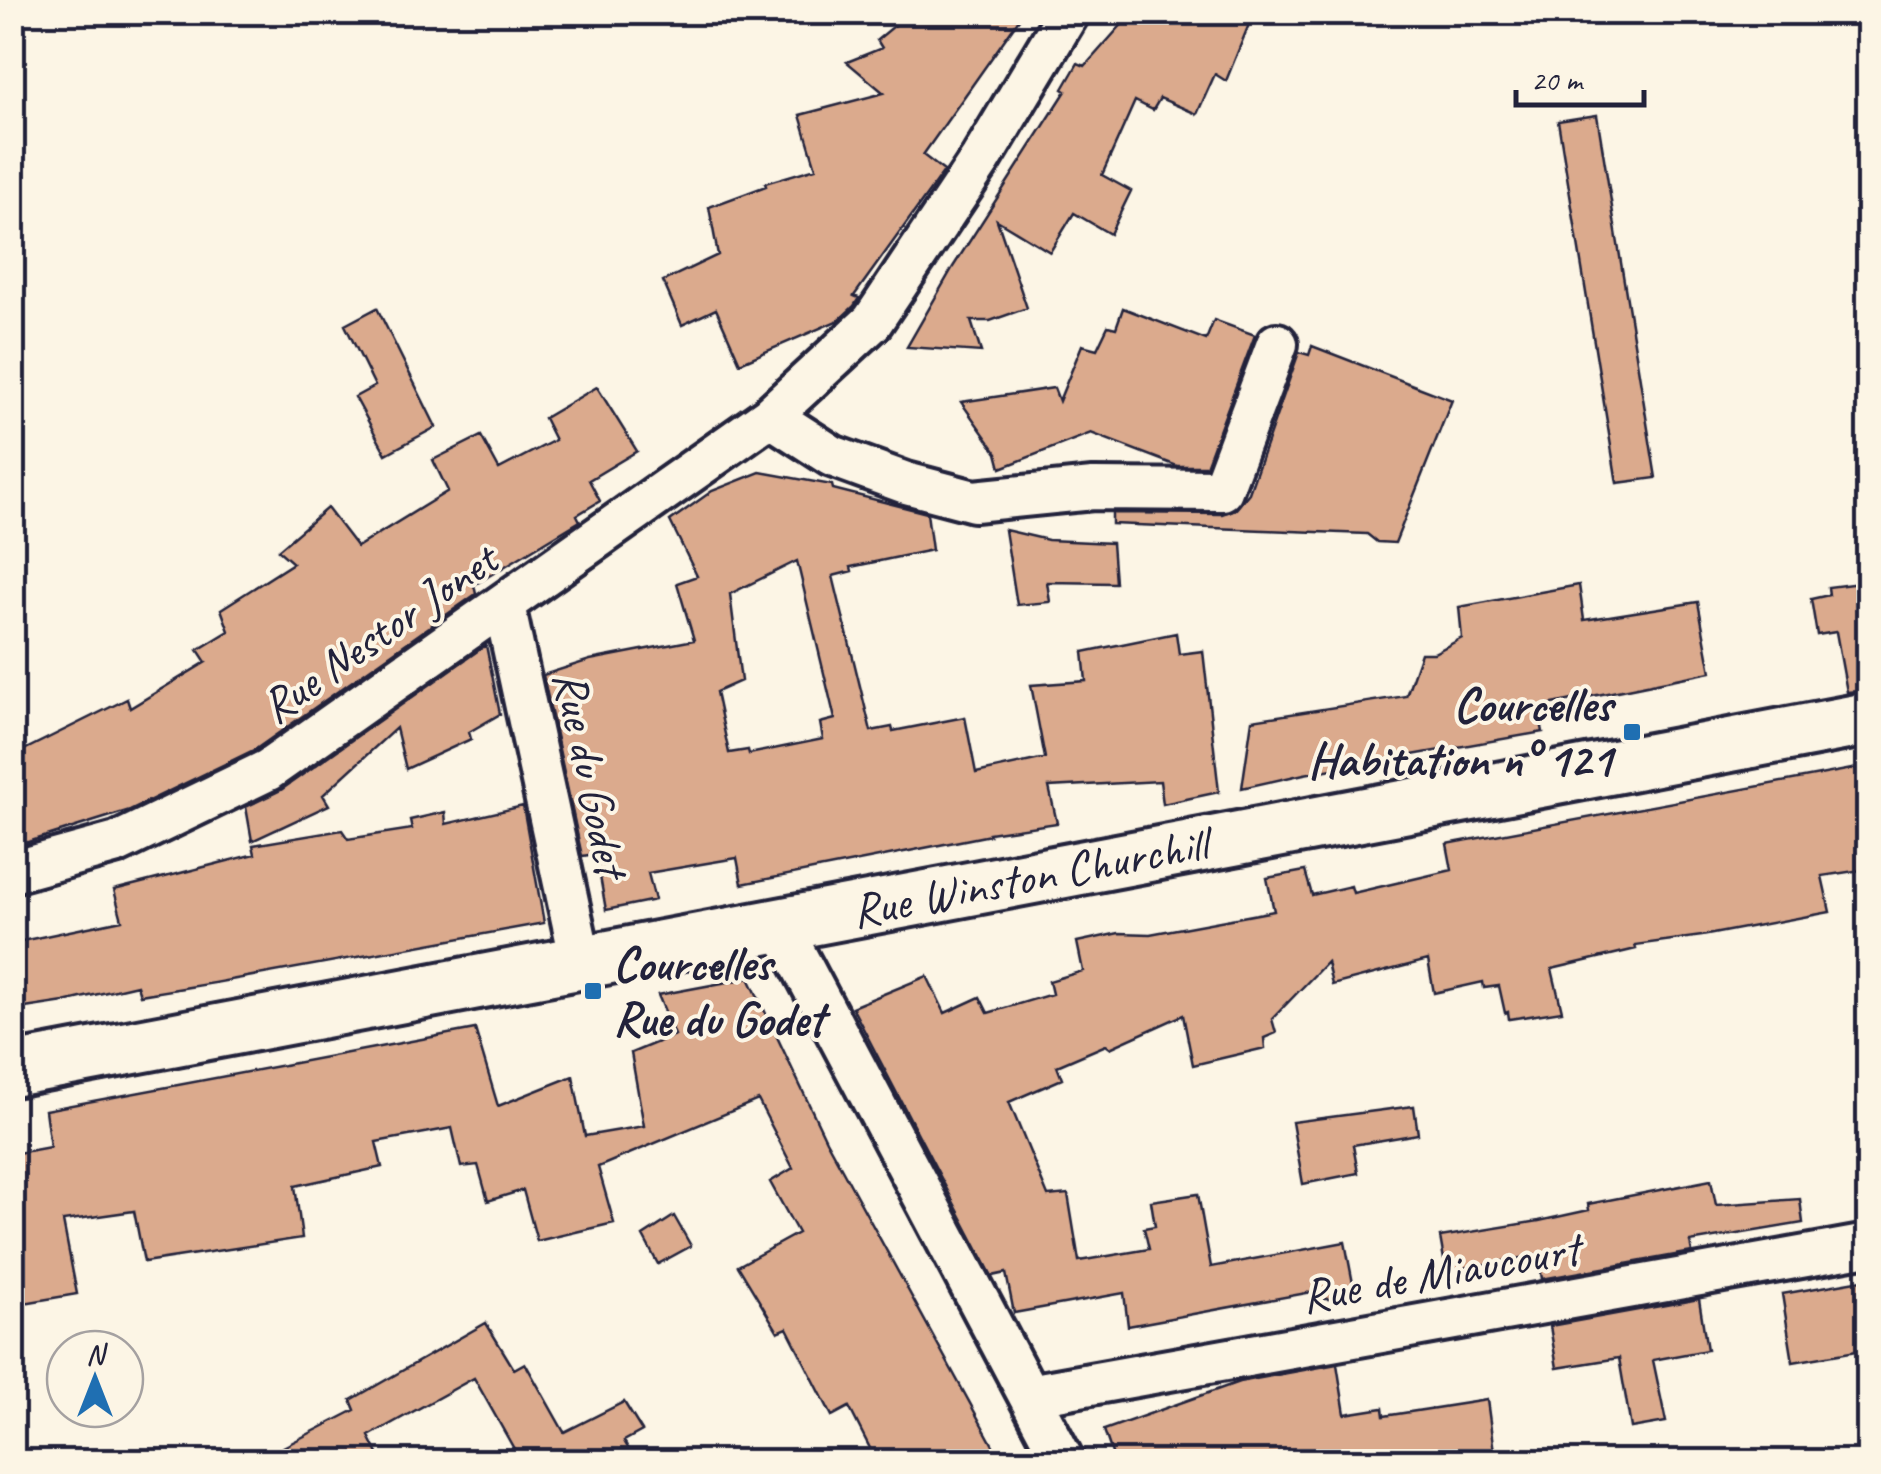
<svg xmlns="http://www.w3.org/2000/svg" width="1881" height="1474" font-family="Caveat,sans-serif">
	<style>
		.building { fill: #dbaa8d; stroke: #22223b; stroke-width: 2.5; fill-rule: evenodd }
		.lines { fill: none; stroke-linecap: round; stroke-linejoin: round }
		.minor-casing { stroke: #22223b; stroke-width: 48 }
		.major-casing { stroke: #22223b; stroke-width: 60 }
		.minor { stroke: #fcf5e5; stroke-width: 40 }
		.major { stroke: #fcf5e5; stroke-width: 52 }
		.poi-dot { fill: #1f6fb2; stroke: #fcf5e5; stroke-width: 4 }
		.labels { text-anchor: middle; stroke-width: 8; stroke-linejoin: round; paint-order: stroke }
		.street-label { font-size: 48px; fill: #22223b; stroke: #fcf5e5 }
		.poi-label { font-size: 48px; font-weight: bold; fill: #22223b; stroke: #fcf5e5; text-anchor: end }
	</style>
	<rect width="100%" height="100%" fill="#fcf5e5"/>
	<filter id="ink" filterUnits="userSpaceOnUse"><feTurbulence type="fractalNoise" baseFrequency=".01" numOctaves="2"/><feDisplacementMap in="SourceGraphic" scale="20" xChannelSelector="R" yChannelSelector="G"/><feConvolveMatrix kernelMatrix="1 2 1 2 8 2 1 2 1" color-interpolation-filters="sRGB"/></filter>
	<g filter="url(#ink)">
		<!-- building -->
		<path class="building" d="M911 12H1024L923 155 944 171 854 296 859 298 854 306 839 320 740 363 716 309 682 325 663 281 718 255 709 207 766 186 765 183 816 168 800 115 884 93 847 62 882 48 877 40Z
			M1133 12H1254L1226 81 1215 74 1197 114 1160 98 1153 110 1135 101 1102 175 1131 191 1110 234 1074 213 1050 252 997 220 1027 308 990 321H971L981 352 907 347 953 267 1066 91 1063 89 1078 63 1085 66Z
			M1597 115 1656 478 1617 483 1558 121Z
			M377 308 436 427 386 454 355 397 375 386 345 325Z
			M1123 308 1206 340 1214 320 1255 335 1206 466H1177L1091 433 1001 468 997 453 961 402 1054 388 1059 401 1082 345 1097 349 1108 326 1116 328Z
			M1312 346 1452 400 1395 543 1377 542 1367 534 1112 524V513L1222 514 1236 509 1249 493 1299 352 1309 355Z
			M597 387 637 451 589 480 600 501 577 515 580 521 474 585 476 594 256 749 130 810 12 847V756L127 699 130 708 206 662 198 650 229 631 221 609 293 563 278 550 327 508 357 547 448 491 433 460 481 436 499 469 555 440 544 418Z
			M760 472 832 485 833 489 927 513 932 550 851 567 852 571 833 576 871 731 892 727 893 731 965 717 976 773 1045 758 1031 685 1086 681 1083 652 1176 633 1179 654 1203 651 1219 792 1163 804 1160 781 1049 787 1057 823 989 833 990 835 742 884 737 858 648 873 655 900 606 910 596 854 582 856 543 675 590 660 694 640 677 583 697 576 670 521 712 491ZM797 561 835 719 820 723 823 739 749 754 748 750 729 753 716 692 741 681 730 594Z
			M1005 530 1048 540 1112 543 1115 583 1047 582 1050 602 1017 605Z
			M1868 582V690L1847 692 1836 632 1817 635 1811 599 1829 595 1828 587Z
			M1579 585 1584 620 1698 602 1711 672 1538 707 1543 732 1304 774 1242 788 1252 720 1406 696 1421 653H1434L1462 638 1459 607Z
			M486 645 500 714 469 732 471 739 406 769 396 728 323 795 329 805 252 841 246 807 281 790Z
			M1868 766V869L1822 876 1830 912 1702 936 1635 945 1636 949 1552 969 1562 1011 1509 1019 1508 1012 1505 1013 1499 986 1484 988 1483 982 1434 993 1428 960 1332 985 1327 962 1272 1019 1276 1033 1264 1038 1265 1048 1193 1065 1183 1015 1110 1048 1106 1045 1057 1066 1062 1079 1009 1102 1048 1196 1068 1194 1079 1261 1149 1249 1144 1228 1155 1226 1151 1201 1198 1194 1211 1267 1345 1242 1356 1299H1313L1312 1292 1128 1326 1124 1293 1014 1313 1006 1273 992 1276 852 1007 927 976 945 1013 980 997 988 1013 1052 994 1049 981 1083 971 1077 942 1119 933 1150 934 1274 911 1267 878 1305 871 1312 895 1351 886 1353 893 1452 870 1447 844Z
			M523 806 544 923 214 983 140 995 137 985 64 1002 12 1010V943L122 920 114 890 255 854 253 845 342 830 348 839 412 829 410 820 445 812 446 824Z
			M749 978 826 1140 1002 1462H877L849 1407 832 1416 787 1328 778 1332 738 1266 798 1233 770 1182 793 1168 758 1100 598 1167 614 1223 537 1241 523 1190 488 1201 478 1165 461 1167 452 1128 376 1142 382 1167 295 1186 302 1238 144 1262 134 1211 63 1221 77 1294 12 1305V1154L50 1147 45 1110 475 1029 498 1106 573 1076 585 1136 644 1126 631 1053 675 1035 658 995Z
			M1414 1106 1418 1134 1353 1145 1358 1173 1303 1184 1292 1122Z
			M1711 1180 1716 1205 1800 1199 1803 1223 1690 1242 1692 1252 1542 1279 1538 1255 1446 1271 1440 1237 1539 1221 1589 1210 1588 1204Z
			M674 1216 691 1246 658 1264 643 1236Z
			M1868 1279V1349L1793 1362 1782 1294Z
			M1699 1299 1707 1350 1653 1360 1666 1422 1631 1428 1619 1358 1557 1368 1550 1326Z
			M486 1323 514 1369 525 1363 564 1432 624 1402 642 1431 624 1441 636 1462H507L518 1456 474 1378 369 1436 382 1462H254L355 1410 351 1400Z
			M1337 1364 1345 1414 1383 1408 1384 1416 1487 1400 1495 1459 1115 1462 1104 1430 1239 1382Z"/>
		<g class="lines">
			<defs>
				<path id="minor" d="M770 416 832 456 906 483 974 501 1093 489 1222 490 1277 344
					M504 605 581 962
					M12 872 117 843 268 770 770 416 872 322 981 159 1069 12
					M779 923 1064 1462
					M1029 1395 1868 1245"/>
				<path id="major" d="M12 1070 1868 719"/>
			</defs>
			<!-- minor casing -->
			<use href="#minor" class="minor-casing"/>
			<!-- major casing -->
			<use href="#major" class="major-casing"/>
			<!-- minor -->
			<use href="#minor" class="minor"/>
			<!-- major -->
			<use href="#major" class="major"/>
		</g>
	</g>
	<!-- markers -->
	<g class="poi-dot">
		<rect x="1622" y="722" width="20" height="20" rx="5"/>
		<rect x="583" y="981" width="20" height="20" rx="5"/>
	</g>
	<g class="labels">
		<!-- street labels -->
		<g class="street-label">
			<text transform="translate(378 632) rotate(-35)" y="17">Rue Nestor Jonet</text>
			<text transform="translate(592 773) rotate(78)" y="17">Rue du Godet</text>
			<text transform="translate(1029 876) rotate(-11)" y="17">Rue Winston Churchill</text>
			<text transform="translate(1440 1271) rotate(-10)" y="17">Rue de Miaucourt</text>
		</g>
		<!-- poi labels -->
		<g class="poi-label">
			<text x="1612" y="721">Courcelles<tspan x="1612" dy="55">Habitation n° 121</tspan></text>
			<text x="613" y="980" text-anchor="start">Courcelles<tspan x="613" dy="55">Rue du Godet</tspan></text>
		</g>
	</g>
	<!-- margin -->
	<rect width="1881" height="1474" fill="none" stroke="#fcf5e5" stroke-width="50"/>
	<rect x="25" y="25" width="1831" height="1424" fill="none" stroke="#22223b" stroke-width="4" filter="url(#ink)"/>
	<!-- north arrow -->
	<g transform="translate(95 1379)"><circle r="48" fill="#fcf5e5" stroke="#a5a1a1" stroke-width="2.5"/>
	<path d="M0-8L18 38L0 25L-18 38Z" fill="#1f6fb2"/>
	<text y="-15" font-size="28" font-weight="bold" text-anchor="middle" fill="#22223b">N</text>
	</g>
	<!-- scale -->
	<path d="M1516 90v15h128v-15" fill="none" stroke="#22223b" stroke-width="5"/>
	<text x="1531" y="90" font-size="30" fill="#22223b" stroke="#fcf5e5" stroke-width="8" paint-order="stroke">20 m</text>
</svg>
